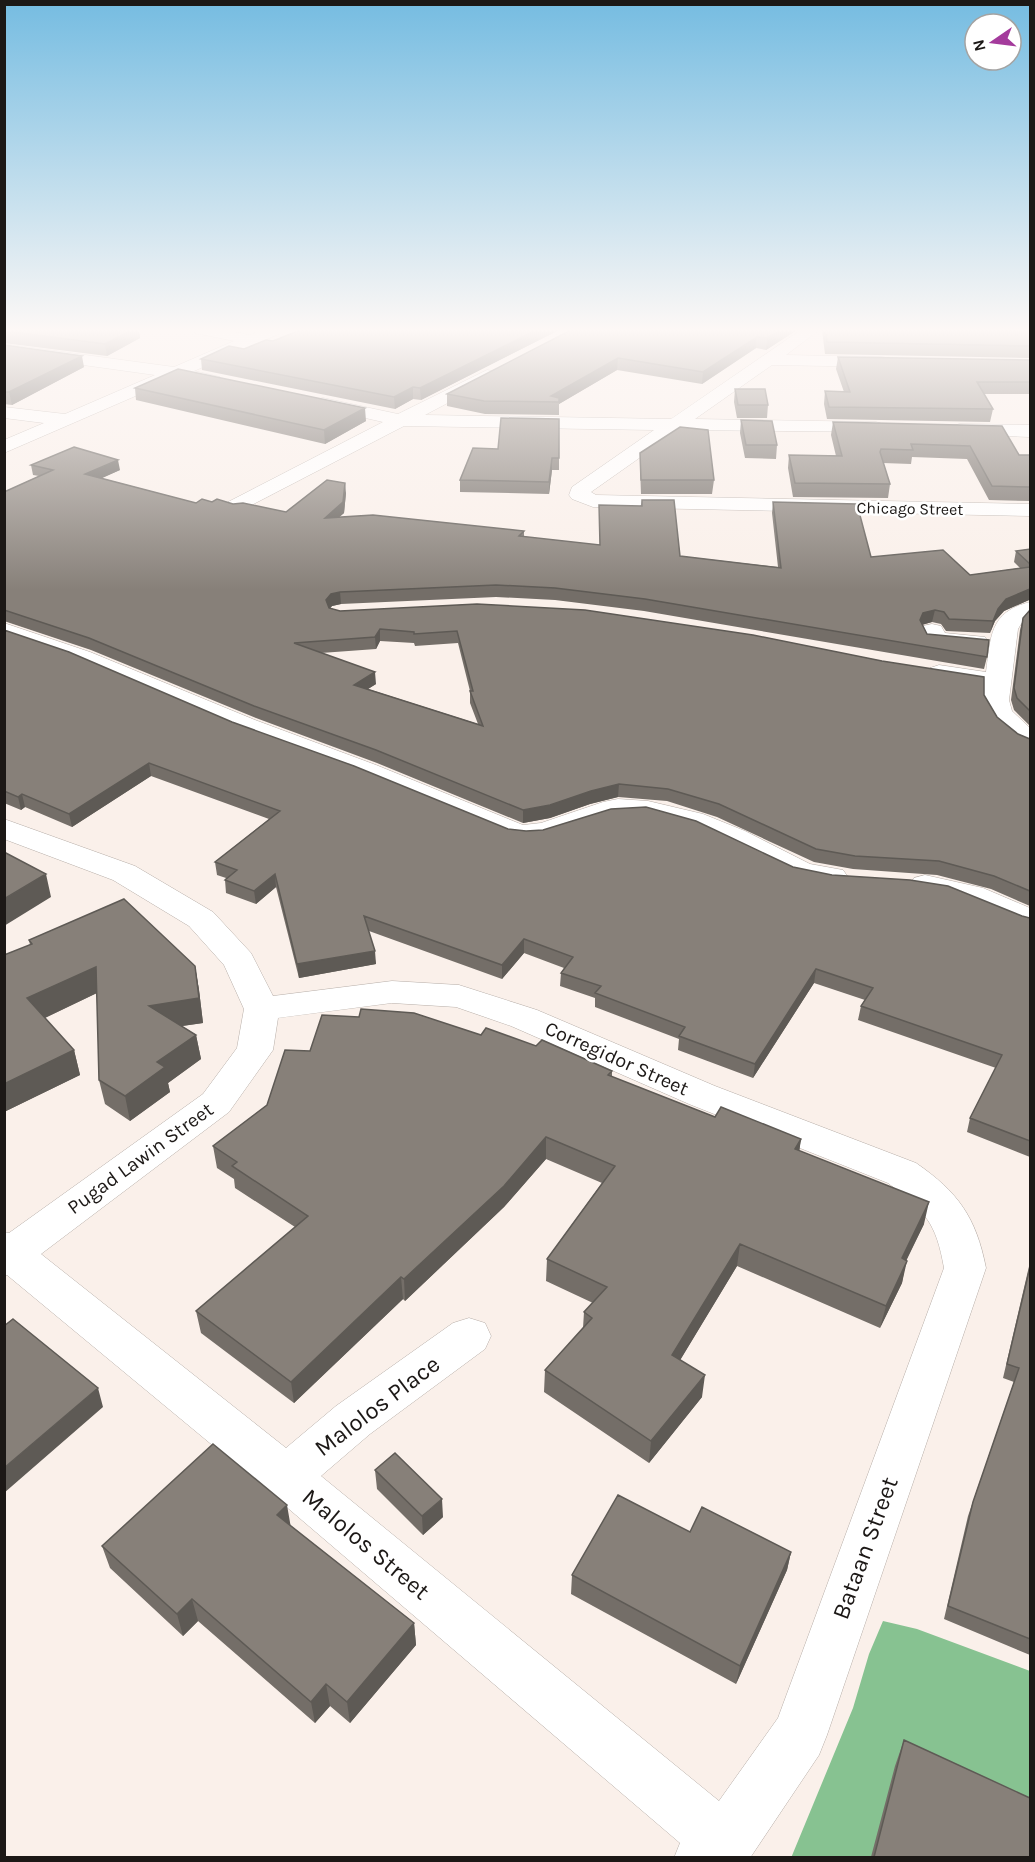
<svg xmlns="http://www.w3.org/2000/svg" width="1035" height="1862" font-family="Karla,sans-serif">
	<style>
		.forest { fill: #87c291 }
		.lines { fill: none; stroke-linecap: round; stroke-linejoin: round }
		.minor-casing { stroke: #b7aea8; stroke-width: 1 }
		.minor { fill: #fff; fill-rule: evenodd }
		.wall { fill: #746e68; fill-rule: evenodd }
		.shaded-wall { fill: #5e5a55 }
		.building { fill: #878079; stroke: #5e5a55; stroke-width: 1.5; fill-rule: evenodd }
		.labels { text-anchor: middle; stroke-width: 5; stroke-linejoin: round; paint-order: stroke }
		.far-street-label { font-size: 16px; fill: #1c1816; stroke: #fff }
		.street-label { font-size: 20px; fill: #1c1816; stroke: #fff }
		.near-street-label { font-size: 24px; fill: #1c1816; stroke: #fff }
	</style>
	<rect width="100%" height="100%" fill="#faf0ea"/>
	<!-- forest -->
	<path class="forest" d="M883 1621 917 1629 1030 1671V1857L791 1858 853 1708 869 1654Z"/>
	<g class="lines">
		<defs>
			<path id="minor" d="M193 330H224L250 335 262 330H283L281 333 194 371 220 377 223 381 220 385 214 386 177 378 4 453V440L44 423 4 418V407L65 414 155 375 4 354V344L174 367 234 341 195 333Z
				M801 330H819L786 355 882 357 888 358 891 362 888 366 882 367 772 365 695 419 876 422 883 424 885 428 883 432 679 430 591 492 596 495 1030 504V516L593 507 572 499 569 495 572 487 654 430 404 426 242 510 235 512 228 510 224 506 228 502 383 422 317 407 314 403 317 399 323 398 398 414 487 370 493 371 496 375 493 379 425 415 671 419Z
				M960 424 1030 425V437L953 434 951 430 953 426Z
				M1030 602V617L1021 624 1018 629 1009 700 1012 711 1030 728V750C1012 746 989 725 984 707 982 701 983 694 984 688L930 678 926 673 930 668 939 665 986 672C991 637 989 612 1030 602Z
				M4 623 90 652 255 720 376 765 523 825 541 823 603 802 618 799 648 801 703 814 745 831 810 864 843 870 848 877 843 884C806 893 772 868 740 853 715 840 688 827 660 821 643 817 626 815 610 818 575 826 545 850 508 840L356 777 235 732 72 662 4 638Z
				M932 624 941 626 945 633 985 637 988 642 985 647 976 649 925 644 920 631 923 626Z
				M4 819 135 866 213 912 251 953 273 996 392 981 459 985 537 1010 715 1086 916 1163C958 1192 976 1217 986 1268L827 1735 819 1755 750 1858H674L680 1843 269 1492 7 1275H4V1232L9 1233 203 1094 237 1048 244 1009 224 965 189 926 113 880 4 839ZM392 1003 456 1007 511 1026 689 1104 888 1183C925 1211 936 1222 944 1268L778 1718 719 1801 321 1476 370 1434 485 1349 491 1336 485 1323 469 1318 453 1323 336 1406 286 1448 41 1254 229 1112 273 1050 278 1018Z
				M925 875 983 888 1030 908V930L1018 927 962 903 914 892 909 885 914 878Z"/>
		</defs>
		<!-- minor casing -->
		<use href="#minor" class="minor-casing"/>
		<!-- minor -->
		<use href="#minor" class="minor"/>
	</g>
	<!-- wall -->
	<path class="wall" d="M4 330H139L140 338 107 356 4 343Z
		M300 330H559L421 400 413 399 395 409 202 370 201 359 244 349 273 341Z
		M571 330H797L766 350 756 348 702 384 617 370 559 404V415L485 414 447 406V394Z
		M822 330H1030V358L825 354Z
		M4 345 84 367 12 405 4 404Z
		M838 357 1030 360V394H984L993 409 990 422 827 419 824 404 825 391 844 392 836 369Z
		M135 388 366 421 325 444 136 400Z
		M735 389 768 405 767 418H737L734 402Z
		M559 419V470H552L549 494 460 492V480L498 449Z
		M741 420 777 445 776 459 745 458 740 433Z
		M833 422 1019 455H1030V501L989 500 967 459 912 457 911 464 883 463 890 484 888 498 793 497 788 468 789 455 836 456 831 435Z
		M640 453 714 480 712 494H641L640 467Z
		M31 465 120 470 101 478 196 503 212 502 233 504 286 512 346 493 344 513 339 517 524 531V537L599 545 641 505 642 500 680 556 778 567 772 513 773 502 871 557 970 575 1020 568 1014 562 1016 551 1030 549V601L1029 600 1004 611 995 621 990 633 946 631 941 624 932 622 922 625 927 634 987 657 984 669 644 611 555 600 496 597 341 604 332 606 330 608 340 611 984 695 997 717 1018 734 1030 739V906L991 889 937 875 853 869 814 862 717 817 667 801 618 797 590 804 550 818 523 823 377 763 256 718 91 650 4 621V492L39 476 33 475ZM380 641 414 643 415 646 458 643 470 691V703L478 724 368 689 376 684 321 653 376 649Z
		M1030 610V726L1014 710 1011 700 1020 630 1023 618Z
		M4 630 232 722 508 829 793 867 1030 918V1157L967 1132 970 1118 996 1068 858 1020 861 1006 865 1000 814 983 753 1078 678 1050 679 1039 595 1007V998L560 986 561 973 564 968 524 953 502 979 369 931 376 964 299 978 276 887 256 904 226 893 225 880 226 878 217 875 215 862 269 819 151 776 72 827 25 807 21 810 4 803Z
		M29 940 195 966 199 990 203 1023 182 1026 196 1035 201 1059 168 1083 170 1092 130 1121 105 1104 99 1080 97 993 45 1018 74 1050 80 1075 4 1112V955L30 945Z
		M481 1035 536 1046 612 1071V1077L715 1117 801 1139 799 1151 924 1224 906 1260 902 1283 880 1328 737 1266 680 1360 702 1397 649 1463 544 1392 545 1370 583 1328 584 1312 593 1303 546 1281 547 1259 602 1183 546 1159 504 1207 405 1301 403 1299 294 1403 201 1333 196 1311 295 1227 235 1188 234 1179 217 1168 213 1146 267 1105 310 1051Z
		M1030 1262V1655L944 1619 968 1516 1014 1382 1003 1378Z
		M375 1470 443 1517 423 1535 377 1489Z
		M291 1526 414 1623 416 1645 350 1723 330 1706 315 1723 198 1621 183 1636 110 1568 102 1546Z
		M690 1532 791 1552 787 1570 736 1684 571 1594 572 1575Z
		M904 1740 1030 1857H871L895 1766Z"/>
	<!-- shaded-wall -->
	<path class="shaded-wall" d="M133 330H139L140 338 107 356 105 344Z
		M537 330H559L421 400 420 388Z
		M781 330H797L766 350 767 338Z
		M757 337 756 348 702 384 703 372Z
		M82 356 84 367 12 405 9 392Z
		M618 358 617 370 559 404V402L551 396Z
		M413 387V399L395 409 394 397Z
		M365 408 366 421 325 444 324 430Z
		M552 458V470L549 494V482Z
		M118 460 120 470 87 485 85 474Z
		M345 483 346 493 344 513 326 529 325 518Z
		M1030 589 1029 600 1004 611 995 621 990 633 993 621 998 609 1006 599Z
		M340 592 341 604 332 606 327 612 326 600 331 594Z
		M935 610 932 622 921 625 920 620 923 613Z
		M380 629V641L376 649 375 637Z
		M375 672 376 684 355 697 354 685Z
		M149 763 151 776 72 827 69 814Z
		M619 784 618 797 590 804 550 818 523 823V810L591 791Z
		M22 794 25 807 21 810 18 797Z
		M46 874 51 897 4 926V899Z
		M275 874 276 887 256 904 254 891Z
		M524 939V953L502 979V965Z
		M375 951 376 964 299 978 297 964Z
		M195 966 199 990 203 1023 154 1030 149 1006Z
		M96 967 101 991 34 1023 27 998Z
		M816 969 814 983 753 1078 755 1064Z
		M196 1035 201 1059 168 1083 170 1092 130 1121 125 1096 157 1062Z
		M74 1050 80 1075 4 1112V1084Z
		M546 1137V1159L504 1207 405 1301 404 1279Z
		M801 1139 798 1160 795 1149Z
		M929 1202 924 1224 897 1280 902 1258Z
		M740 1244 737 1266 670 1377 672 1355Z
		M907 1261 902 1283 880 1328 886 1306Z
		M401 1277 403 1299 294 1403 291 1382Z
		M705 1375 702 1397 649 1463 651 1441Z
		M98 1388 103 1407 4 1493V1468Z
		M442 1499 443 1517 423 1535 422 1516Z
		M287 1505 291 1528 277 1515Z
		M791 1552 787 1570 736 1684 740 1666Z
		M192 1599 198 1621 183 1636 177 1614Z
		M414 1623 416 1645 350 1723 347 1702Z
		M326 1684 330 1706 315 1723 311 1702Z"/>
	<!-- building -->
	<path class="building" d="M4 330H133L105 344 4 331Z
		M300 330H537L420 388 413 387 394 397 201 359 229 346 244 349 266 340 273 341Z
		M571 330H781L767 338 757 337 703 372 618 358 551 396 559 398V402L484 401 447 394Z
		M825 330H1030V346L827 342Z
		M4 345 82 356 9 392H4Z
		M838 357 1030 360V382H977L993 409 829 407 825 391 850 392Z
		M178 369 365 408 324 430 135 388Z
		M735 389H765L768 405H738Z
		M501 418 559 419V458H552L549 482 460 480 473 448 498 449Z
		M741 420 772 421 777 445H746Z
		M833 422 1002 426 1019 455H1030V487L992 486 970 446 911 444 913 450 881 449 880 452 890 484 795 483 789 455 842 456Z
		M680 427 708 430 714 480H641L640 453Z
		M74 447 118 460 85 474 196 503 202 499 212 502 217 499 233 504 243 503 286 512 327 480 345 483 343 502 325 518 373 515 524 531 519 536 600 545 599 505 642 506V500H674L680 556 781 568 773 502 857 504 871 557 943 550 970 575 1030 567V589L1006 599 998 609 993 621 949 619 944 612 935 610 923 613 920 620 927 634 989 640 987 657 645 599 555 588 496 585 340 592 331 594 326 600 329 608 340 611 477 604 585 610 753 635 882 661 984 677V695L997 717 1018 734 1030 739V891L994 876 939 861 855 856 816 849 719 804 668 789 619 784 591 791 550 805 523 810 376 750 254 706 89 638 4 610V492L53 470 31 465ZM380 629 414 632V634L457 631 473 691H470L483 726 354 685 375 672 294 643 375 637Z
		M1030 549V564L1016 551Z
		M1030 610V711L1017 698 1014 688 1023 618Z
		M4 630 69 652 232 722 354 766 508 829 526 831 543 830 611 809 646 807 696 821 793 867 832 875 910 880 948 886 1022 916 1030 918V1141L970 1118 1002 1055 861 1006 873 988 816 969 755 1064 679 1036 685 1027 595 993 601 986 561 973 573 957 524 939 502 965 364 916 375 951 297 964 275 874 254 891 225 880 237 870 215 862 280 811 149 763 69 814 22 794 18 797 4 791Z
		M4 852 46 874 4 899Z
		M124 899 195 966 199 998 149 1006 196 1035 157 1062 165 1067 125 1096 99 1080 96 967 27 998 74 1050 4 1084V955L32 944 29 940Z
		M361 1009 414 1013 481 1035 486 1028 536 1046 542 1040 612 1071 608 1075 715 1117 721 1107 801 1139 795 1149 929 1202 902 1258 907 1261 886 1306 740 1244 672 1355 705 1375 651 1441 545 1370 592 1318 584 1312 607 1287 547 1259 615 1166 546 1137 504 1186 404 1279 401 1277 291 1382 196 1311 308 1216 232 1166 237 1162 213 1146 267 1105 285 1050 310 1051 322 1015 359 1017Z
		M1030 1267V1639L948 1606 973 1502 1019 1368 1007 1364Z
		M13 1319 98 1388 4 1468V1326Z
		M213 1444 287 1505 277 1515 414 1623 347 1702 326 1684 311 1702 192 1599 177 1614 102 1546Z
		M395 1453 442 1499 422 1516 375 1470Z
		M618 1495 690 1532 702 1507 791 1552 740 1666 572 1575Z
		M904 1740 1030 1798V1857H874Z"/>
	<!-- sky -->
	<linearGradient id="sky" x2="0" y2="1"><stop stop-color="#75bce1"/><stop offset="0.56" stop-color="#fdf8f6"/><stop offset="1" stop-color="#fdf8f6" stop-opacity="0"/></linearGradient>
	<rect width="1035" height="590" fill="url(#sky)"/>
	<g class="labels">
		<!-- far-street labels -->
		<g class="far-street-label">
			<text transform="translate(910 508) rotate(1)" y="6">Chicago Street</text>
		</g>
		<!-- street labels -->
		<g class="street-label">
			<text transform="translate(617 1058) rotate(24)" y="7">Corregidor Street</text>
			<text transform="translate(140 1158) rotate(-36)" y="7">Pugad Lawin Street</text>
		</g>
		<!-- near-street labels -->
		<g class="near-street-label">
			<text transform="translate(377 1406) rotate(-37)" y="8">Malolos Place</text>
			<text transform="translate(366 1544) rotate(40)" y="8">Malolos Street</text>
			<text transform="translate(865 1548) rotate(-70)" y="8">Bataan Street</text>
		</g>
	</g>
	<!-- border -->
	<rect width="1035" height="1862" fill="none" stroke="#1c1816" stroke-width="12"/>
	<!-- north arrow -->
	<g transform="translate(993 42) rotate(256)"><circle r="28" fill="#ffffff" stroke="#a4a3a2" stroke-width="1.5"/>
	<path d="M0-4.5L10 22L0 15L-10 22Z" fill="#a43b9c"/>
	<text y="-9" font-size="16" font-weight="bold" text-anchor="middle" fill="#1c1816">N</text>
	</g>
</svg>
